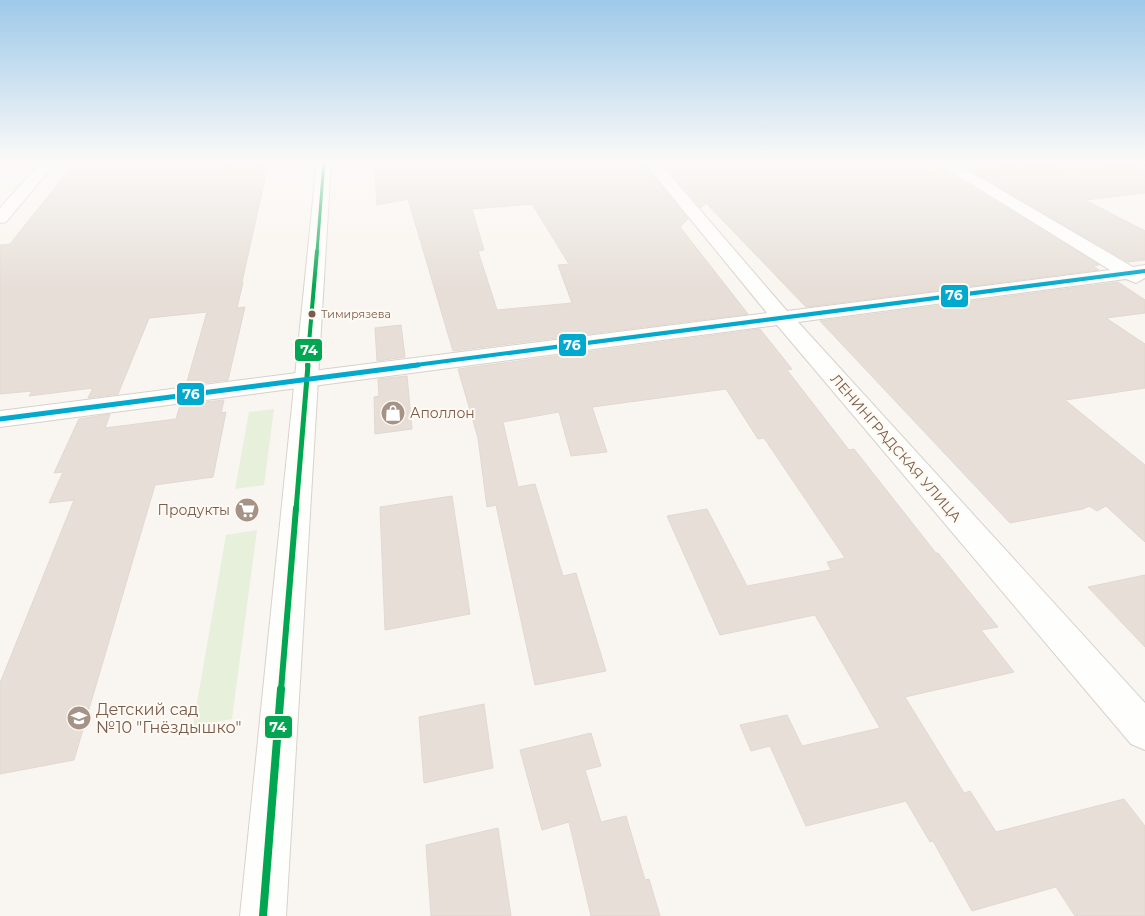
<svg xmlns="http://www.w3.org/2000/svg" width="1145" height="916" font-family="Montserrat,sans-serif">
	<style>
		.green { fill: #e7f0db }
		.building { fill: #e6ded7; stroke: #e2d8d2; fill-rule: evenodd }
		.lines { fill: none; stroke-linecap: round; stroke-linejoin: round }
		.street-casing { stroke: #d7d1cb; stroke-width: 2 }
		.secondary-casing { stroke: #d9d2cb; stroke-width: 2 }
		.street { fill: #fefefd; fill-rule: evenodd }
		.secondary { fill: #fefefd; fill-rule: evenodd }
		.bus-1-far4-casing { stroke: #fffaf3; stroke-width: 5.5 }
		.bus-1-far3-casing { stroke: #fffaf3; stroke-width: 7 }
		.bus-1-far2-casing { stroke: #fffaf3; stroke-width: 9 }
		.bus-1-far1-casing { stroke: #fffaf3; stroke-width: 10 }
		.bus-1-casing { stroke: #fffaf3; stroke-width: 11 }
		.bus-2-far1-casing { stroke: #fffaf3; stroke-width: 7 }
		.bus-2-casing { stroke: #fffaf3; stroke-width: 9 }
		.bus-1-far4 { stroke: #00a651; stroke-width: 3 }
		.bus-1-far3 { stroke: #00a651; stroke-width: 4 }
		.bus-1-far2 { stroke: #00a651; stroke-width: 5 }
		.bus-1-far1 { stroke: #00a651; stroke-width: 6 }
		.bus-1 { stroke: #00a651; stroke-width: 8 }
		.bus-2-far1 { stroke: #00a9ce; stroke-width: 4 }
		.bus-2 { stroke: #00a9ce; stroke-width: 5 }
		.bus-dot { fill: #7a5c4d; stroke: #fffaf3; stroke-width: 2 }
		.labels { text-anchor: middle; stroke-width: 4; stroke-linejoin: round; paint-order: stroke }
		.far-bus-label { font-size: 11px; fill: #7a5c4d; stroke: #fffaf3; text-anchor: start }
		.poi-label { font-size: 14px; fill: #7a5c4d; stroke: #fffaf3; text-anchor: start }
		.street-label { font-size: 14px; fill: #7a5c4d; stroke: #fffaf3 }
		.near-poi-label { font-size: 16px; fill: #7a5c4d; stroke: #fffaf3; text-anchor: start }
		.line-badge { stroke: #fffaf3; stroke-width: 2 }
		.badge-label { font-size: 14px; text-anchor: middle; font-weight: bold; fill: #fff }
	</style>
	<rect width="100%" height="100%" fill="#f9f5f0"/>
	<!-- green -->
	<path class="green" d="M274 409 264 485 235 489 249 412Z
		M257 530 232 719 193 726 226 535Z"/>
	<!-- building -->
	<path class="building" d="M76 161H233L231 168 268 165 242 282H243L237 308 245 307 228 380 186 385 207 312 149 318 118 394 88 398 93 388 29 396 32 391 0 394V245L10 244Z
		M374 161H641L688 219 680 227 748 314 453 351 408 199 377 205ZM532 204 569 264 558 265 572 303 497 310 478 251 484 250 472 209Z
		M661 161H914L929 171 944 170 1099 265 1093 266 1099 270 806 307 706 203 701 208Z
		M1145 162V193L1085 200 1145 231V260L1128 262 967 168 1050 163 1066 171Z
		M1118 282 1145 300V313L1106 318 1145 344V388L1065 400 1145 465V542L1106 506 1097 511 1089 506 1083 509 1010 523 820 321Z
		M401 325 405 357 377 361 375 328Z
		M760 329 792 369 787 370 849 450 854 449 936 553H938L998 627 981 630 1014 672 905 697 964 793 970 791 996 832 1124 799 1145 826V916H1075L1056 887 972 911 933 841 930 842 906 801 806 826 770 746 751 751 740 725 787 715 802 746 880 728 815 615 720 635 667 516 707 509 747 586 831 570 827 562 845 558 764 438 758 439 726 389 592 407 607 452 571 456 559 412 503 422 518 487 535 484 563 576 576 573 606 671 535 685 496 505 487 507 478 438 458 369Z
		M407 376 412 429 375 434 374 397 379 396 378 379Z
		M224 400 221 413 226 412 213 477 155 485 74 760 0 774V683L74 500 49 503 63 472 54 473 79 419 110 414 105 428 176 419 180 405Z
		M452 496 470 614 385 630 380 507Z
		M1145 575V647L1088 587Z
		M484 704 493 768 424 783 419 717Z
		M591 733 601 766 585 770 601 822 626 816 645 880 649 879 660 916H591L569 822 542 830 520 750Z
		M498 828 511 916H431L426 845Z"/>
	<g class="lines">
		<defs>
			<path id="street" d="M42 161H57L6 222 0 223V208Z
				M643 161H658L787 311 1110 270 934 161H952L1133 267 1145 265V278L1136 283 1126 279 798 322 1145 703V750L1131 744 777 325 0 427V411L767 313Z"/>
			<path id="secondary" d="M317 161H331L286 916H240Z"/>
		</defs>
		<!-- street casing -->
		<use href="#street" class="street-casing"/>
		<!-- secondary casing -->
		<use href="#secondary" class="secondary-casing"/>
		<!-- street -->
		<use href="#street" class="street"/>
		<!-- secondary -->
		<use href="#secondary" class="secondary"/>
		<defs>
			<path id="bus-1-far4" d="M317 252 324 161"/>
			<path id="bus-1-far3" d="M307 366 317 251"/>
			<path id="bus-1-far2" d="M296 510 308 365"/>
			<path id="bus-1-far1" d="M281 690 296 508"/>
			<path id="bus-1" d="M263 916 281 689"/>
			<path id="bus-2-far1" d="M408 366 1145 271"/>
			<path id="bus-2" d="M0 419 418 365"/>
		</defs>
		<!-- bus-1-far4 casing -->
		<use href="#bus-1-far4" class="bus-1-far4-casing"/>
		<!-- bus-1-far3 casing -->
		<use href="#bus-1-far3" class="bus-1-far3-casing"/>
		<!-- bus-1-far2 casing -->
		<use href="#bus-1-far2" class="bus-1-far2-casing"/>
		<!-- bus-1-far1 casing -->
		<use href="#bus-1-far1" class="bus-1-far1-casing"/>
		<!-- bus-1 casing -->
		<use href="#bus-1" class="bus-1-casing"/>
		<!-- bus-2-far1 casing -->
		<use href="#bus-2-far1" class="bus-2-far1-casing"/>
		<!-- bus-2 casing -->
		<use href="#bus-2" class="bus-2-casing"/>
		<!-- bus-1-far4 -->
		<use href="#bus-1-far4" class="bus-1-far4"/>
		<!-- bus-1-far3 -->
		<use href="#bus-1-far3" class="bus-1-far3"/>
		<!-- bus-1-far2 -->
		<use href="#bus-1-far2" class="bus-1-far2"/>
		<!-- bus-1-far1 -->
		<use href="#bus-1-far1" class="bus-1-far1"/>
		<!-- bus-1 -->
		<use href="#bus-1" class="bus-1"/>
		<!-- bus-2-far1 -->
		<use href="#bus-2-far1" class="bus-2-far1"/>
		<!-- bus-2 -->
		<use href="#bus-2" class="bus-2"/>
	</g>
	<!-- sky -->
	<linearGradient id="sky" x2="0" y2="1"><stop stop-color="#9ec9e9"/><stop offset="0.56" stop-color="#fcfaf8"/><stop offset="1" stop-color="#fcfaf8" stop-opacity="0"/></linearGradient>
	<rect width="1145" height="289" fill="url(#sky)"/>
	<!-- icons -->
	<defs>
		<symbol id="shop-disc" viewBox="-11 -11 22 22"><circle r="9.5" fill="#a69286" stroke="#fffaf3"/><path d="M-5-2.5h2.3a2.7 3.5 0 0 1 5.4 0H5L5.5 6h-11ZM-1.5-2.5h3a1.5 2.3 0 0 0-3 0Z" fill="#fff"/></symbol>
		<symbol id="supermarket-disc" viewBox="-11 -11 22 22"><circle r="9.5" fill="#a69286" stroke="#fffaf3"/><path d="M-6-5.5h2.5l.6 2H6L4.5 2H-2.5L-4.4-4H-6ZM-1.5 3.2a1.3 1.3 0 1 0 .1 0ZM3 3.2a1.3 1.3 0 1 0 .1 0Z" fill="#fff"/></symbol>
		<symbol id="school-disc" viewBox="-11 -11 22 22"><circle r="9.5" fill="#a69286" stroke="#fffaf3"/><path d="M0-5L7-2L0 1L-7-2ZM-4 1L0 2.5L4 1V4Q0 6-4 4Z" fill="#fff"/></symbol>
	</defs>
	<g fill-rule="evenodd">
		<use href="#shop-disc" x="379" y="399" width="28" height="28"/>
		<use href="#supermarket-disc" x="233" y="496" width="28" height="28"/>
		<use href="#school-disc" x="65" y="704" width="28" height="28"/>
	</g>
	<!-- markers -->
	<circle class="bus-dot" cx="312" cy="314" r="4.5"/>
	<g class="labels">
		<!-- far-bus labels -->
		<g class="far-bus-label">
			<text x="321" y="318">Тимирязева</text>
		</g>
		<!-- poi labels -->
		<g class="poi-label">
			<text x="410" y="418">Аполлон</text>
			<text x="230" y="515" text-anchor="end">Продукты</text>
		</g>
		<!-- street labels -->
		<g class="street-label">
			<text transform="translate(896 448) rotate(49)" y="5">ЛЕНИНГРАДСКАЯ УЛИЦА</text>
		</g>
		<!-- near-poi labels -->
		<g class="near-poi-label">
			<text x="96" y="715">Детский сад<tspan x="96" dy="18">№10 "Гнёздышко"</tspan></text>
		</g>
	</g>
	<g class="line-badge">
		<rect x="940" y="284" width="29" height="24" rx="5" fill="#00a9ce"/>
		<rect x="558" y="333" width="29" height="24" rx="5" fill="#00a9ce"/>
		<rect x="294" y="338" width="29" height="24" rx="5" fill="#00a651"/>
		<rect x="176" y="382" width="29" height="24" rx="5" fill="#00a9ce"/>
		<rect x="264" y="715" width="29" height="24" rx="5" fill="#00a651"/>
	</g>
	<g class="badge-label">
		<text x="954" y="300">76</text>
		<text x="572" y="350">76</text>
		<text x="309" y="355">74</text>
		<text x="191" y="399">76</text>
		<text x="278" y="732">74</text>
	</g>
</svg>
